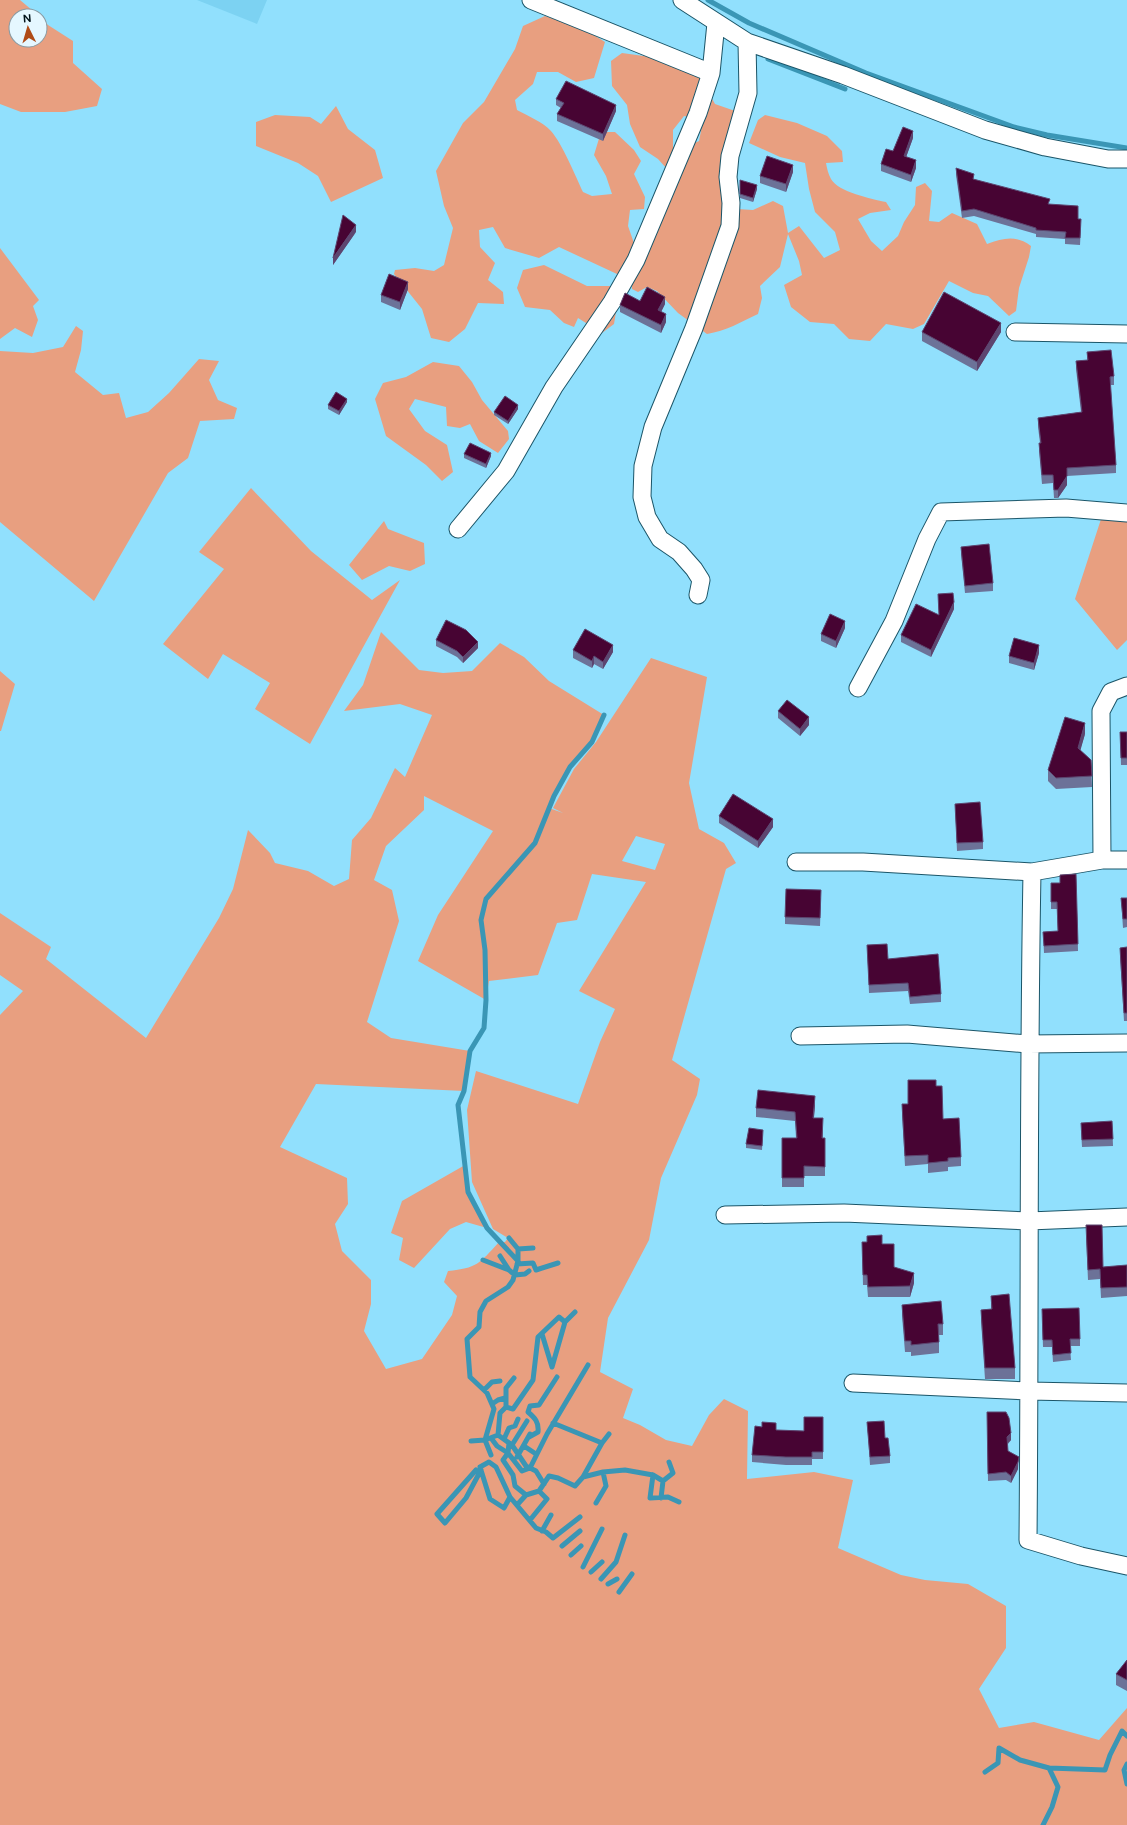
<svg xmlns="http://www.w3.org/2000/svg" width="1127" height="1825" font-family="Figtree,sans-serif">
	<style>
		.built { fill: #7cd2f2 }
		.green { fill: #e89f80; fill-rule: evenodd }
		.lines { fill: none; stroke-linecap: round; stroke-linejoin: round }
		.stream { stroke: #3a96b5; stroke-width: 5 }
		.street-casing { stroke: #1b5568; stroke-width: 19 }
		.street { stroke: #fff; stroke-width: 17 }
		.wall { fill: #6c7298 }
		.shaded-wall { fill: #5d4670 }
		.building { fill: #470433; stroke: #5d4670 }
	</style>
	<rect width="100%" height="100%" fill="#91e0fd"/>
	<!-- built -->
	<path class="built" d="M197 0H267L257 24Z"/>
	<!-- green -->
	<path class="green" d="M0 0H20L39 16H16V40H40V17L48 25 73 41V63L102 89 97 106 65 112H21L0 104Z
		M545 16 584 29 605 42 594 78 576 82 558 72H537L533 84 515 100 517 110C528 116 543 122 551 131 563 145 575 175 583 192L592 196 612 194 606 176 594 155 601 132H615L634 150 641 161 634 174 645 197 644 209 630 210 628 226 641 263 676 179 658 159 640 147 630 124 627 105 612 86 611 61 622 53 658 58 699 75 715 104 738 112 739 155 725 158 737 209 753 210 773 201 783 206 788 233 799 226 824 258 840 250 835 232 815 212 809 189 805 163 780 157 749 143 758 120 765 115 797 123 827 136 842 151 843 162 826 163C827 168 828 174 831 179 838 192 872 199 886 202L891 210 870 213 858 219 871 241 882 251 898 236 904 222 915 205 916 187 925 183 932 191 929 221 939 222 952 213 977 224 987 244C1004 238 1016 235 1031 246L1029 257 1019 288 1016 311 1009 316 988 296 973 293 949 281 924 324 913 329 886 324 870 341 849 339 834 324 810 322 791 307 784 285 802 275 799 261 788 234 780 267 760 286 762 298 758 314C741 322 726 331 707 334L678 313 657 291 647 287 638 292 632 289V281L559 247 539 258 505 248 493 227 479 230 480 247 495 263 488 280 503 292 504 304 478 303 465 329 449 342 431 338 422 309 394 274 395 270 415 268 434 271 444 265 453 228 444 206 436 171 463 123 484 102 515 49 523 26ZM684 116 703 121 699 141 673 153V130Z
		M336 106 348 129 375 150 383 178 331 202 318 176 298 163 256 146V122L275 115 310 117 321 124Z
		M0 248 39 300 33 306 38 320 32 337 15 328 0 339Z
		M544 265 587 286H611L618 300 614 324 602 333 578 318 574 327 564 323 550 310 525 307 517 288 523 270Z
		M76 326 83 331 81 350 75 372 103 395 119 393 126 418 148 412 169 393 199 359 219 361 209 380 218 400 237 408 234 419 200 421 188 458 168 473 94 601 0 522V351L33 353 63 347Z
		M433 362 459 366 472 382 482 400 508 431 509 439 498 453 479 441 470 424 460 428 447 426 446 407 415 399 409 409 425 431 447 445 453 472 442 481 426 465 386 436 375 399 383 383 406 377Z
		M251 488 311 551 372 600 400 580 310 744 255 709 270 683 223 654 208 679 163 644 224 569 199 552Z
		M1102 516 1127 517V640L1117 650 1075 599Z
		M384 521 388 529 424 543 425 564 410 571 389 566 362 580 349 565Z
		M381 632 419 670 443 673 472 671 500 643 524 657 549 681 604 715 592 742 570 767 549 808 563 813 553 808 574 769 596 742 651 658 707 677 689 783 699 829 724 843 736 863 726 869 672 1060 700 1079 697 1095 661 1178 649 1240 608 1318 600 1372 633 1389 623 1418 640 1425 666 1440 692 1446 709 1415 724 1399 748 1411 747 1479 814 1472 853 1480 838 1548 901 1575 925 1580 968 1584 1006 1606V1648L979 1689 999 1728 1034 1722 1099 1740 1127 1708V1825H0V1015L23 991 0 975V913L51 947 46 959 146 1038 219 918 233 889 248 830 270 853 275 863 308 871 334 886 349 879 352 840 371 818 395 768 405 777 432 715 400 704 344 711 363 685ZM424 796 493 831 438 915 418 961 486 1000 489 981 538 975 557 923 577 920 592 874 646 882 579 991 615 1009 600 1042 578 1104 476 1071 467 1110 472 1182 493 1229 508 1238 505 1242H499C479 1264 477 1268 448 1271L444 1282 457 1296 452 1315 422 1359 386 1369 364 1331 371 1304V1280L342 1251 335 1224 348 1204 347 1178 280 1147 316 1084 464 1091 470 1051 391 1038 367 1022 399 921 392 890 374 880 386 846 424 810ZM636 836 665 844 655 870 622 861Z
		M0 671 15 684 1 731H0Z
		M465 1165 468 1192 487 1228 466 1222 450 1229 414 1268 399 1260 403 1238 391 1233 402 1201Z"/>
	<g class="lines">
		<!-- stream -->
		<path class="stream" d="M708 0 749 23 866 73 1014 127 1047 135 1127 148
			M768 59 845 89
			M518 1249 533 1248
			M500 1256 509 1270
			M483 1260 509 1270 515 1275 525 1274 529 1271
			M518 1261 487 1228 468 1192 458 1105 464 1091 470 1051 484 1028 486 1000 485 950 481 920 486 899 535 843 554 796 570 767 592 742 604 715
			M517 1264 533 1263 536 1270 558 1263
			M542 1334 552 1367 565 1322
			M484 1390 492 1382 500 1381
			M492 1404 498 1400 505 1398
			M506 1407V1388L514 1378
			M553 1423 602 1443
			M498 1435 500 1413 506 1407 513 1409 533 1380 538 1337 559 1317 565 1322 575 1312
			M529 1437 538 1432C539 1422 535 1418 528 1412L530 1406 539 1405 557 1377
			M491 1438 497 1446 508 1453 503 1460 513 1475 515 1486 526 1495
			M504 1439 509 1428 515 1426 518 1419
			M471 1441 485 1440 498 1435 512 1445 526 1466 536 1471 544 1484
			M509 1443 508 1453 522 1471 530 1468 547 1434 588 1365
			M512 1445 527 1421
			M524 1446 536 1454
			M491 1455 485 1440 494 1409 487 1393 470 1377 467 1339 479 1327 480 1312 486 1301 508 1287 513 1280 518 1261V1249L509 1238
			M517 1457 530 1434
			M480 1467 490 1499 504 1508 510 1497 536 1528 546 1532 553 1538 580 1517
			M480 1467 489 1462 496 1467 510 1497
			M476 1470 437 1514 445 1523 466 1498 481 1470
			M653 1475 663 1481 673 1473 669 1462
			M583 1477 602 1443 609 1434
			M661 1498 663 1481
			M596 1503 606 1486 603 1472
			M517 1505 526 1495 539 1491 549 1476 558 1478 575 1486 583 1477 603 1472 625 1470 653 1475 650 1498 668 1497 679 1502
			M530 1520 547 1499 539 1491
			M542 1531 551 1515
			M562 1546 580 1531
			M571 1555 581 1546
			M583 1567 602 1529
			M591 1572 602 1562
			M601 1579 616 1562 625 1535
			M608 1584 617 1579
			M619 1592 632 1574
			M1127 1764 1124 1770 1127 1784
			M985 1772 998 1763 999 1748 1020 1760 1049 1768
			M1043 1825 1052 1807 1058 1787 1049 1768 1105 1770 1110 1755 1122 1731 1127 1736"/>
		<defs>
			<path id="street" d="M531 0 711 73
				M682 0 747 42 843 75 985 130 1045 147 1108 159H1127
				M1015 332 1127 334
				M458 529 506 471 554 387 612 302 636 260 698 113 711 73 716 23
				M698 595 701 580 694 569 679 552 660 539 647 517 642 497 643 466 653 427 694 328 730 226 731 203 728 177 730 156 748 93 747 42
				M858 688 894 621 927 539 941 512 1066 508 1127 513
				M1102 860 1101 711 1111 692 1127 686
				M796 862H863L1032 872 1102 860H1127
				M1032 872C1028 1094 1030 1317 1028 1540L1081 1556 1127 1566
				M800 1036 907 1034 1028 1044 1127 1043
				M725 1215 844 1213 1029 1221 1127 1217
				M853 1383 1029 1391 1127 1393"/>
		</defs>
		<!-- street casing -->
		<use href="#street" class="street-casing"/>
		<!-- street -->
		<use href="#street" class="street"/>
	</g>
	<!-- wall -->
	<path class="wall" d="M556 99 616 111 603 141 557 121V114L561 108 556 105Z
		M913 138 906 157 916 168 911 182 881 171V164L893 151Z
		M956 168 974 179 1050 204 1078 213V219L1081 226 1080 245 1065 244V239L1036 237V234L974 216 962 218 956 175Z
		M793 172 786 192 760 183V176Z
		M740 180 757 189 753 202 740 198Z
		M356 232 333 265V258Z
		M408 289 400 310 381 302V295Z
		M665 304 661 312 666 322 661 333 620 312V305Z
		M922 332H1001L977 371 922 341Z
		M1087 352 1114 376V385H1110L1116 465V473L1067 476V485L1058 498H1054L1053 483 1042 484 1039 451V443H1040L1038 427V418L1081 412 1076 369V361L1087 360Z
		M347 402 339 415 328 409V405Z
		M518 409 508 424 494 415V412Z
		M464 454 491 456 486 468 464 458Z
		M961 547 993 583V591L965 593 961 554Z
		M938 594 954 609 931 657 901 642V635L939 615Z
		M845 628 836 648 821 641V634Z
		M436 640 478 648 463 663 457 657 436 646Z
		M573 650 613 652 603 669 594 664 592 668 573 658Z
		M1039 653 1034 670 1009 663V656Z
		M778 711 809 725 800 736 778 718Z
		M1120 732H1127V765H1121Z
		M1085 734 1080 750 1091 760 1092 787 1056 789 1048 781V770Z
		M955 804 983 842V849L957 851Z
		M719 816 773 827 758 848 719 823Z
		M1076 874 1078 951 1044 953 1043 932 1058 931 1057 909H1051V883H1060V875Z
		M821 898 820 926 785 924V917Z
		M1121 898H1127V927L1123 928Z
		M867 945 941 994V1002L910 1004 908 991 869 993Z
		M1127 947V1021H1124L1120 956V948Z
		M936 1086 943 1119 961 1157V1166L948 1167V1171L928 1173V1164L905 1166 902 1114V1104H908Z
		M815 1105 814 1118 823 1127V1138H825V1176H804V1187H782V1138H796L795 1121 756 1117V1108Z
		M1112 1121 1113 1146 1082 1147 1081 1130Z
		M763 1134 762 1150 746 1148V1144Z
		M1086 1235 1103 1267 1127 1265V1296L1101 1298 1100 1279 1088 1280Z
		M862 1242 882 1244 894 1267 914 1283 910 1297H868L867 1285H863Z
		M991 1296 1015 1368V1379H985L981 1321V1310L991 1309Z
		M902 1305 943 1324V1335H939V1353L911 1356V1352H905L902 1316Z
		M1042 1316 1080 1339V1346H1070L1071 1360 1053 1362 1052 1347H1043Z
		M987 1412 1011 1440 1008 1444V1451L1019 1457 1018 1469 1011 1483 1006 1480 988 1481Z
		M823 1417V1459H812V1465H786L752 1462V1455L776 1430 804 1431Z
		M867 1422 885 1438 890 1456V1463L870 1465Z
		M1127 1660V1691L1116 1685V1674Z"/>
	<!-- shaded-wall -->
	<path class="shaded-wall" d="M616 105V111L603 141V134Z
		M913 131V138L904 163V156Z
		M916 160V168L911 182V175Z
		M793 165V172L786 192V184Z
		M757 185V189L753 202V198Z
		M356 225V232L333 265V258Z
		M408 282V289L400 310V302Z
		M665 297V304L658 318V310Z
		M666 314V322L661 333V325Z
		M1001 323V332L977 371V362Z
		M347 399V402L339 415V411Z
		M518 405V409L508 424V421Z
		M491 453V456L486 468V464Z
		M1067 476V485L1058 498V490Z
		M954 602V609L931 657V650Z
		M845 621V628L836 648V641Z
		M478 642V648L463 663V657Z
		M613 645V652L603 669V662Z
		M1039 645V653L1034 670V663Z
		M594 656V664L592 668V661Z
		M809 717V725L800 736V729Z
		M1085 723V734L1078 759V748Z
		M773 819V827L758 848V841Z
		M815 1096V1105L813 1127V1118Z
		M914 1273V1283L910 1297V1286Z
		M1011 1433V1440L1007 1444V1437Z
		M1018 1462V1469L1011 1483V1476Z"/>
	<!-- building -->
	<path class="building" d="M566 81 616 105 603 134 557 114 564 103 556 99Z
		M903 127 913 131 904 156 916 160 911 175 881 164 886 149 893 151Z
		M767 156 793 165 786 184 760 176Z
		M956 168 974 174 973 179 1050 199 1048 204 1078 206V219H1081L1080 238H1065L1066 232 1036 230V228L974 209 962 211Z
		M740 180 757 185 753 198 740 194Z
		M343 215 356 225 333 258Z
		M389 274 408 282 400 302 381 295Z
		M647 287 665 297 658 310 666 314 661 325 620 305 625 293 640 301Z
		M944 292 1001 323 977 362 922 332Z
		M1111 350 1114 376 1110 377 1116 465 1067 468V476L1058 490H1054L1053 475H1042L1039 443H1041L1038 418 1082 412 1076 361 1088 360 1087 352Z
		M336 392 347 399 339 411 328 405Z
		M505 396 518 405 508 421 494 412Z
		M470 443 491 453 486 464 464 454Z
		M989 544 993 583 965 586 961 547Z
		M953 593 954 602 931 650 901 635 916 604 939 615 938 594Z
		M830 614 845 621 836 641 821 634Z
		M446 620 466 630 478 642 463 657 457 651 436 640Z
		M585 629 613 645 603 662 594 656 592 661 573 650Z
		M1014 638 1039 645 1034 663 1009 656Z
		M787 700 809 717 800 729 778 711Z
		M1065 717 1085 723 1078 748 1091 760 1092 776 1056 778 1048 770Z
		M1120 732H1127V758H1121Z
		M733 794 773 819 758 841 719 816Z
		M980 802 983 842 957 843 955 804Z
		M1076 874 1078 944 1044 946 1043 932 1058 931 1057 902H1051V883H1060V875Z
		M786 889 821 890 820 918 785 917Z
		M1121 898H1127V919H1123Z
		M887 944 888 959 938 954 941 994 910 997 908 983 869 985 867 945Z
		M1127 947V1013H1124L1120 948Z
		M908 1080H936V1086H942L943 1119 959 1118 961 1157 948 1158V1161L928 1163V1155L905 1156 902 1104H908Z
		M758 1090 815 1096 813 1118H823L822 1138H825V1167L804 1166V1178H782V1138H797L795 1112 756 1108Z
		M1112 1121 1113 1139 1082 1140 1081 1123Z
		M749 1128 763 1130 762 1146 746 1144Z
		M1086 1225H1102L1103 1267 1127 1265V1287L1101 1288 1100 1269 1088 1270Z
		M882 1235V1244H894V1267L914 1273 910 1286 868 1287 867 1275H863L862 1242H867V1236Z
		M1009 1294 1015 1368H985L981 1310 992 1309 991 1296Z
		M941 1301 943 1324H938L939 1342 911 1345V1341H905L902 1305Z
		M1079 1308 1080 1339H1070L1071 1353 1053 1355 1052 1340H1043L1042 1309Z
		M987 1412H1006L1009 1418 1011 1433 1007 1437 1008 1451 1019 1457 1018 1462 1011 1476 1006 1472 988 1474Z
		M804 1417H823V1452H812V1457H786L752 1455 755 1426 762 1427V1422L776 1423V1430L804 1431Z
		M884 1421 885 1438H888L890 1456 870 1457 867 1422Z
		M1127 1660V1680L1116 1674Z"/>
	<!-- north arrow -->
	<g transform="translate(28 28) rotate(355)"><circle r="19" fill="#e5f7ff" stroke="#899ba3"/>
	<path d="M0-3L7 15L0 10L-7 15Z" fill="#af4b17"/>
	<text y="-6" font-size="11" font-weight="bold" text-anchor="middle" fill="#001219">N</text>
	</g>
</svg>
